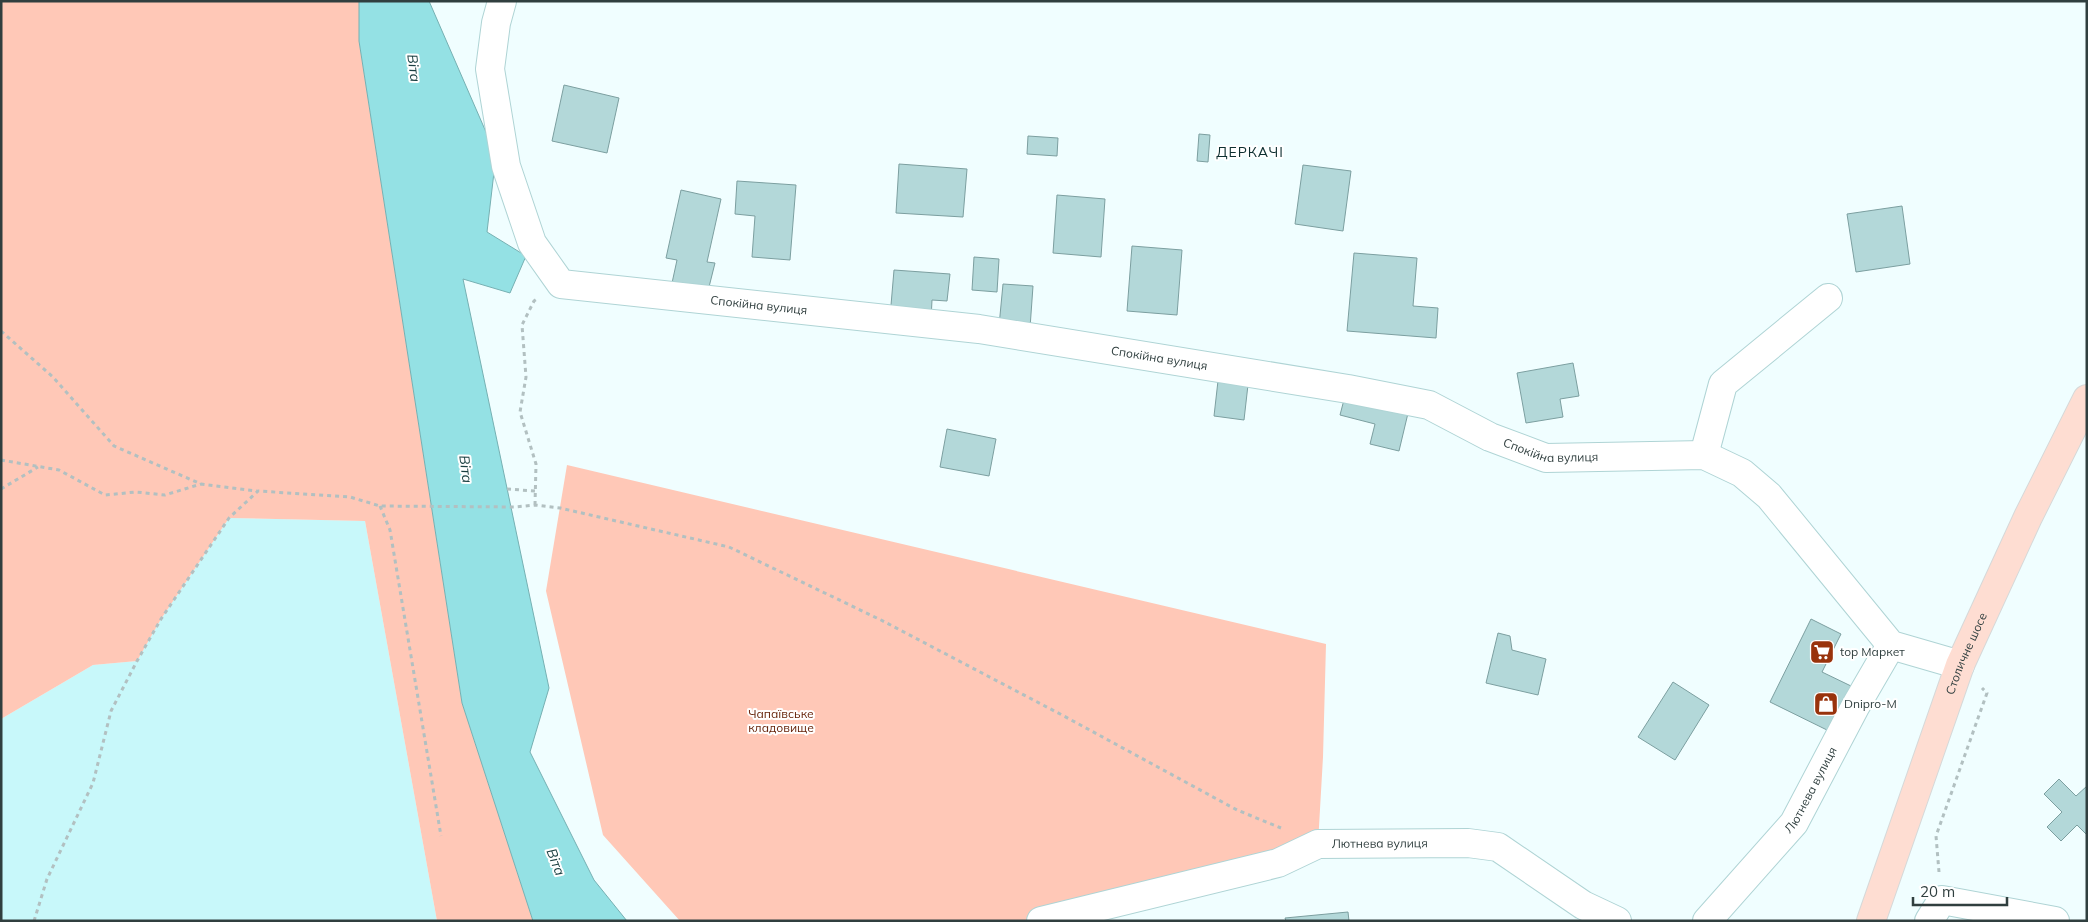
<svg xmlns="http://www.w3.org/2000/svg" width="2088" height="922" font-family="Mulish,sans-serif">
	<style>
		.built { fill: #c8f8fa }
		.green { fill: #ffc8b7 }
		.water { fill: #94e1e4; stroke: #76b0b2 }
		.building { fill: #b3d8d9; stroke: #7c9fa0 }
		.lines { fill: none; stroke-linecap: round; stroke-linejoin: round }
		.minor-casing { stroke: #afd4d5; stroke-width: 30 }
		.primary-casing { stroke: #d6d9d9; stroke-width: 30 }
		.path { stroke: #b2c0c1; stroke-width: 3; stroke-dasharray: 4 4; stroke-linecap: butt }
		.minor { stroke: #fff; stroke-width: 28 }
		.primary { stroke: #feddd2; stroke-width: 28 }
		.labels { text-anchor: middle; stroke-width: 4; stroke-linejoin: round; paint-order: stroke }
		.street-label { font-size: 12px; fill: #303f3f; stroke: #fff }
		.poi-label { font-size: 12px; fill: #303f3f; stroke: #fff; text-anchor: start }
		.park-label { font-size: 12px; fill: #631e04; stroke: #fff }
		.water-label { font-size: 14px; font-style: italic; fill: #1b4042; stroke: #fff }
		.neighbourhood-label { font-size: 14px; letter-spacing: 1px; fill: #0d2f30; stroke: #fff }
	</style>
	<rect width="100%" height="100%" fill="#f0feff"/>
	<!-- built -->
	<path class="built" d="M229 518 365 521 437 921H1V719L93 665 137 661 161 619Z"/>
	<!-- green -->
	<path class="green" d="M1 1H359V41L462 703 533 921H437L365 521 229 518 161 619 137 661 93 665 1 719Z
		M567 465 1326 644 1323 757 1318 844 1041 921H680L603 835 546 591Z"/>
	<!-- water -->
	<path class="water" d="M359 1H429L496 155 487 232 526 256 510 293 463 279 549 688 530 752 594 880 627 921H533L462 703 359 41Z"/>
	<!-- building -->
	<path class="building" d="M564 85 619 98 607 153 552 141Z
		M1199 134 1210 135 1208 162 1197 161Z
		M1028 136 1058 138 1057 156 1027 154Z
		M899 164 967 169 963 217 896 213Z
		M1303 165 1351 171 1343 231 1295 224Z
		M737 181 796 185 790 260 752 257 755 216 735 214Z
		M681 190 721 199 707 262 715 263 708 291 672 283 677 260 666 258Z
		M1057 195 1105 199 1101 257 1053 253Z
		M1902 206 1910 264 1856 272 1847 214Z
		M1132 246 1182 250 1177 315 1127 311Z
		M1354 253 1417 258 1413 306 1438 308 1436 338 1347 331Z
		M974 257 999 259 997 292 972 290Z
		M894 270 950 274 947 301 932 300 931 320 890 317Z
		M1003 284 1033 286 1030 328 999 326Z
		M1573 363 1579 396 1560 399 1563 417 1526 423 1517 373Z
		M1219 372 1249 376 1244 420 1214 416Z
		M1346 392 1409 409 1399 451 1370 444 1375 424 1340 415Z
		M947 429 996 439 989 476 940 467Z
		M1811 619 1841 634 1822 672 1851 686 1829 731 1770 702Z
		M1498 633 1510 636 1512 650 1546 659 1538 695 1486 683Z
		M1673 682 1709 705 1675 760 1638 737Z
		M2059 779 2076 796 2087 786V835L2077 825 2061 841 2047 827 2062 812 2044 794Z
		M1348 912 1349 921H1286L1285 918Z"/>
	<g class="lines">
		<defs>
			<g id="minor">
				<path id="s1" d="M502 1 496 23 490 69 506 166 532 243 561 284 979 329 1348 389 1429 405 1490 437 1546 458 1704 455 1742 473 1769 496 1891 645 1960 665"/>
				<path d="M1704 455 1723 384 1828 298"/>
				<path id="s2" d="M1041 921 1278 863 1318 844 1468 843 1498 847 1583 905 1617 921"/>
				<path id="s3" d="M1707 921 1794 823 1855 707 1891 645"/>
				<path d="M1929 921 1942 900 2055 921"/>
			</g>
			<g id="primary">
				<path id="s4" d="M1871 921 1960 665 2028 517 2087 399"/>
			</g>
		</defs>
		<!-- minor casing -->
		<use href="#minor" class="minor-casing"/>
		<!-- primary casing -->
		<use href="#primary" class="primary-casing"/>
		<!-- path -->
		<path class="path" d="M1 331 53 377 114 446 201 484 257 491
			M1 460 59 470 105 495 136 492 165 495 201 484
			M1 489 38 467
			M507 489 535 491
			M535 505 536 464 520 412 526 377 522 325 534 301 537 299
			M380 506 390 530 441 836
			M1939 872 1936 836 1987 693 1982 688
			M34 921 47 879 93 783 111 711 137 661 161 619 229 518 258 491 350 497 380 506 515 507 535 505 560 508 729 547 881 620 1062 715 1237 810 1281 828"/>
		<!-- minor -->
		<use href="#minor" class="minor"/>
		<!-- primary -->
		<use href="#primary" class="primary"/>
	</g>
	<!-- icons -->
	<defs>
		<symbol id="supermarket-square" viewBox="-11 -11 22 22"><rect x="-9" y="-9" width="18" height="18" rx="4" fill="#99330c" stroke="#fff"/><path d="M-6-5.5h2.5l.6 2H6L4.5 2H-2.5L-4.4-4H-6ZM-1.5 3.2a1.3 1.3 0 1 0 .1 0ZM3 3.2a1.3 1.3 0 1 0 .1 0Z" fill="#fff"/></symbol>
		<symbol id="shop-square" viewBox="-11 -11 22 22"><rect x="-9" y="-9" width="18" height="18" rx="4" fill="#99330c" stroke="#fff"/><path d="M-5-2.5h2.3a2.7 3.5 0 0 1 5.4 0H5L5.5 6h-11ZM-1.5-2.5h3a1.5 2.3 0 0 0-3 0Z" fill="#fff"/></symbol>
	</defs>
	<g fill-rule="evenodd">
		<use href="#supermarket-square" x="1808" y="638" width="28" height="28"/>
		<use href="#shop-square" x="1812" y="690" width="28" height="28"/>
	</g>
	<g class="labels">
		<!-- street labels -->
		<g class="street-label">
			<text dy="4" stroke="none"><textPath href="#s1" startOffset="498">Спокійна вулиця</textPath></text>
			<text dy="4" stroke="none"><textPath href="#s1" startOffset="902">Спокійна вулиця</textPath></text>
			<text dy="4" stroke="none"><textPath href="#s1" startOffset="1308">Спокійна вулиця</textPath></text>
			<text dy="4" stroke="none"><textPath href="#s4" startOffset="284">Столичне шосе</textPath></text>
			<text dy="4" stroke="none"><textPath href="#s3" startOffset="168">Лютнева вулиця</textPath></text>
			<text dy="4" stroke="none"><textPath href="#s2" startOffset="350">Лютнева вулиця</textPath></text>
		</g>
		<!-- poi labels -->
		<g class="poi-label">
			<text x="1840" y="656">top Маркет</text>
			<text x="1844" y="708">Dnipro-M</text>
		</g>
		<!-- park labels -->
		<g class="park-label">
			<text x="781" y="718">Чапаївське<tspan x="781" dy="14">кладовище</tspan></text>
		</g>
		<!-- water labels -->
		<g class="water-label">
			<text transform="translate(414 68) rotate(83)" y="5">Віта</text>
			<text transform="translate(466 469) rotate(83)" y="5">Віта</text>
			<text transform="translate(556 862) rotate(69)" y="5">Віта</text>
		</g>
		<!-- neighbourhood labels -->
		<g class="neighbourhood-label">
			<text x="1250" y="157">ДЕРКАЧІ</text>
		</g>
	</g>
	<!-- border -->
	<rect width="2088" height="922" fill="none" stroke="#303f3f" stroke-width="5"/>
	<!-- scale -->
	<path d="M1913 897v8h94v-8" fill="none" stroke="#303f3f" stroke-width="2.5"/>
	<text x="1920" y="897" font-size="15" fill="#303f3f" stroke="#ffffff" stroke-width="4" paint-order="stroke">20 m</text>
</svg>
